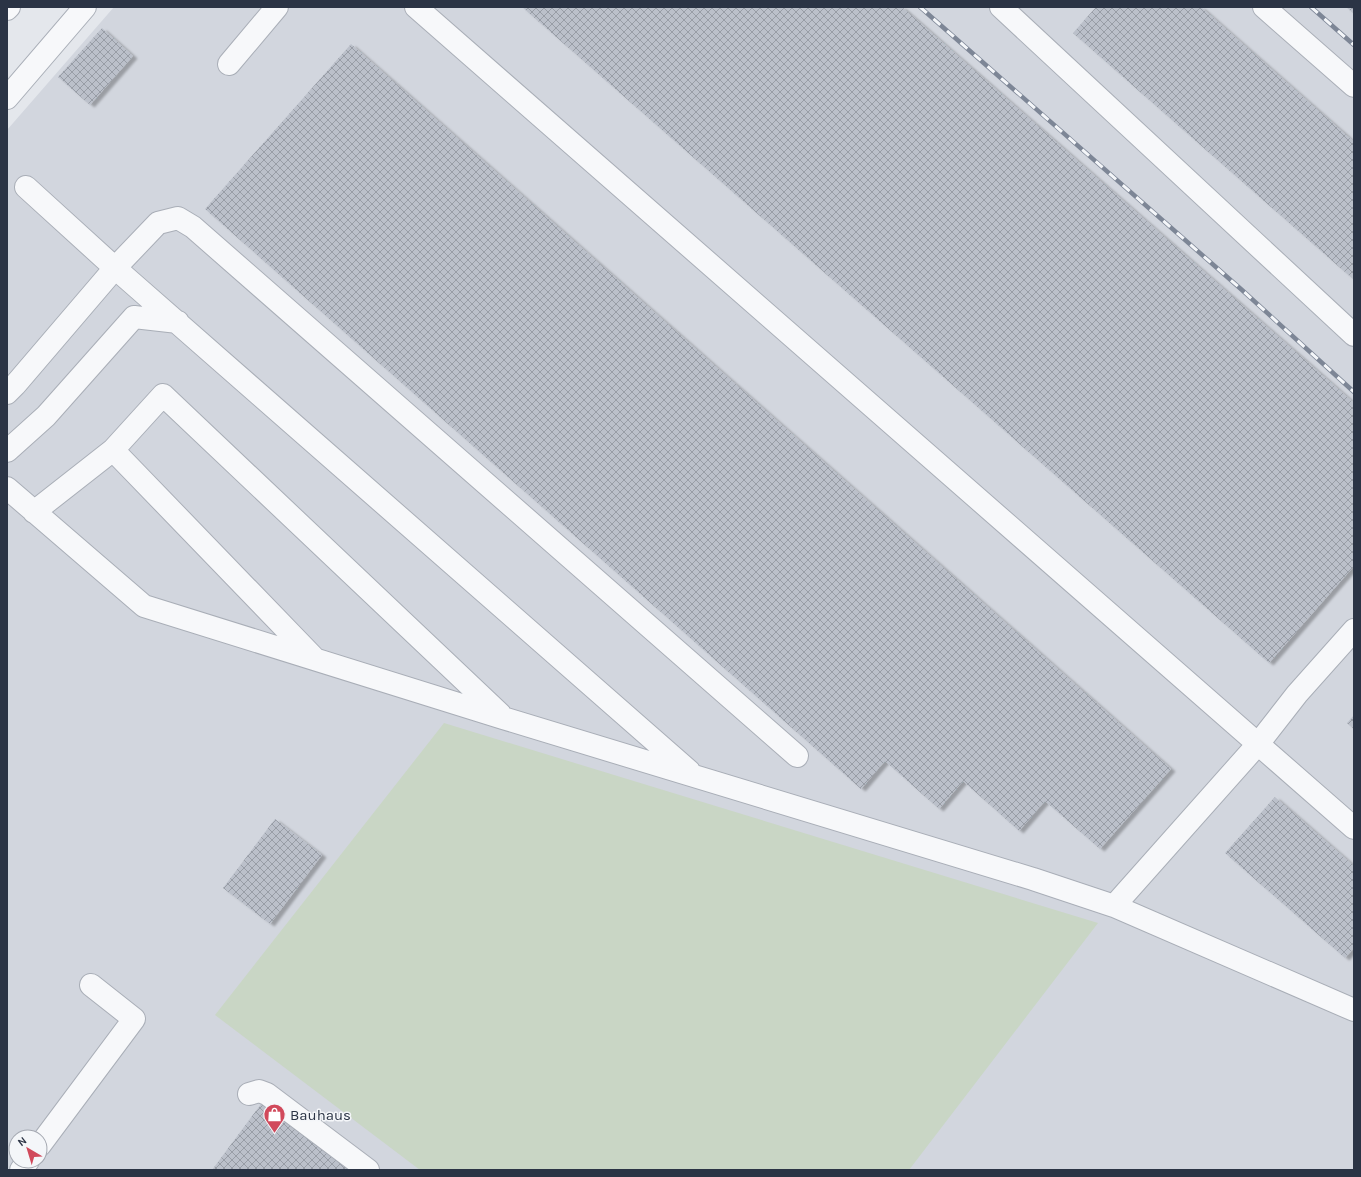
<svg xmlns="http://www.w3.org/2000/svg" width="1361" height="1177" font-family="Karla,sans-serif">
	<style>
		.built { fill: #d2d6de; fill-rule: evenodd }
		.grass { fill: #c9d6c5 }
		.building { fill: url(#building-cross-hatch); filter: url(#shadow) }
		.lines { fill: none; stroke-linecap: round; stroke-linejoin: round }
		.minor-casing { stroke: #a9aeb7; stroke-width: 24 }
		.minor { stroke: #f7f8fa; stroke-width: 22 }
		.rail-casing { stroke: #7d8696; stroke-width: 4.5 }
		.rail { stroke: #f4f6f9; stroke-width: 3; stroke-dasharray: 9; stroke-linecap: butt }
		.labels { text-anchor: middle; stroke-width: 3; stroke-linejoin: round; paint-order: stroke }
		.poi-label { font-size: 15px; fill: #2b3445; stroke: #f4f6f9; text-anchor: start }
	</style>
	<defs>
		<pattern id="building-cross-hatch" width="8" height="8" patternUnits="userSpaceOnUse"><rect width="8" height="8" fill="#bbc0ca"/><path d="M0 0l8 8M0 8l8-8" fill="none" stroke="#989da6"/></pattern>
		<filter id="shadow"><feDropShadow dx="4.5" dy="2.5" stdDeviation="1" flood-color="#0004"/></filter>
	</defs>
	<rect width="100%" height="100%" fill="#e4e7ec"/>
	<!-- built -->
	<path class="built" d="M114 7H1354V1170H7V130ZM16 1137H40V1161H16Z"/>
	<!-- grass -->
	<path class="grass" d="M444 723 1098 923 909 1170H420L215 1015Z"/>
	<!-- building -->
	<path class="building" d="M522 7H902L1354 403V566L1269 663Z
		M1096 7H1201L1354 142V280L1073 33Z
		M1346 7H1354V14Z
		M102 28 133 56 90 105 58 77Z
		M351 44 1171 769 1100 849 1045 801 1019 831 963 781 939 809 885 761 861 789 205 209Z
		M1354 715V729L1347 723Z
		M1275 797 1354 866V948L1345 958 1225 853Z
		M275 819 322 855 270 924 223 888Z
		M264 1100 357 1170H212Z"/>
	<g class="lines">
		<defs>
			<path id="minor" d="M416 7 1258 744 1297 694 1354 630
				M1001 7 1354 335
				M1264 7 1354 86
				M7 9 9 7
				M229 64 277 7
				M7 98 85 7
				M26 187 115 268 689 771
				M7 393 15 385 115 268 158 223 178 218 193 227 797 756
				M113 450 315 659
				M7 451 46 416 134 317 178 322
				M7 488 144 606 503 718 1033 879 1114 906 1354 1010
				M34 512 113 450 163 395 500 714
				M1114 906 1258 744 1354 828
				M249 1094 259 1091 267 1094 368 1170
				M40 1145 134 1019 91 985
				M21 1170 28 1161"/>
		</defs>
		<!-- minor casing -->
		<use href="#minor" class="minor-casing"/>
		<!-- minor -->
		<use href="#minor" class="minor"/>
		<defs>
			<path id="rail" d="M920 7 1242 290 1354 392
				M1311 7 1354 45"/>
		</defs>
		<!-- rail casing -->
		<use href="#rail" class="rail-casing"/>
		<!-- rail -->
		<use href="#rail" class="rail"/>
	</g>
	<!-- icons -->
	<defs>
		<symbol id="shop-pin" viewBox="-11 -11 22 30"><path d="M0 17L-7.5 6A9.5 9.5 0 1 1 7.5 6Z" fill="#d1495b" stroke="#f4f6f9"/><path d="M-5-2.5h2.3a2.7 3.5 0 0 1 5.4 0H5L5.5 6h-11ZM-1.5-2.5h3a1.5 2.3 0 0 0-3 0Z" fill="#fff"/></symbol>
	</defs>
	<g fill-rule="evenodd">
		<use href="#shop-pin" x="262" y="1102" width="25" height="34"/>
	</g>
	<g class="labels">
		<!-- poi labels -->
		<g class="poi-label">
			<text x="290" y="1120">Bauhaus</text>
		</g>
	</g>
	<!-- border -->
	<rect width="1361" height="1177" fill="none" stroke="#2b3445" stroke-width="16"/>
	<!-- north arrow -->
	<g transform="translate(28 1149) rotate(322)"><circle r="19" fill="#f4f6f9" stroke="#a4a8b1"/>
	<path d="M0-3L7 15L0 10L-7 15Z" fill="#d1495b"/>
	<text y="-6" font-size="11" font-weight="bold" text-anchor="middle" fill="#2b3445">N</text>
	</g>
</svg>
